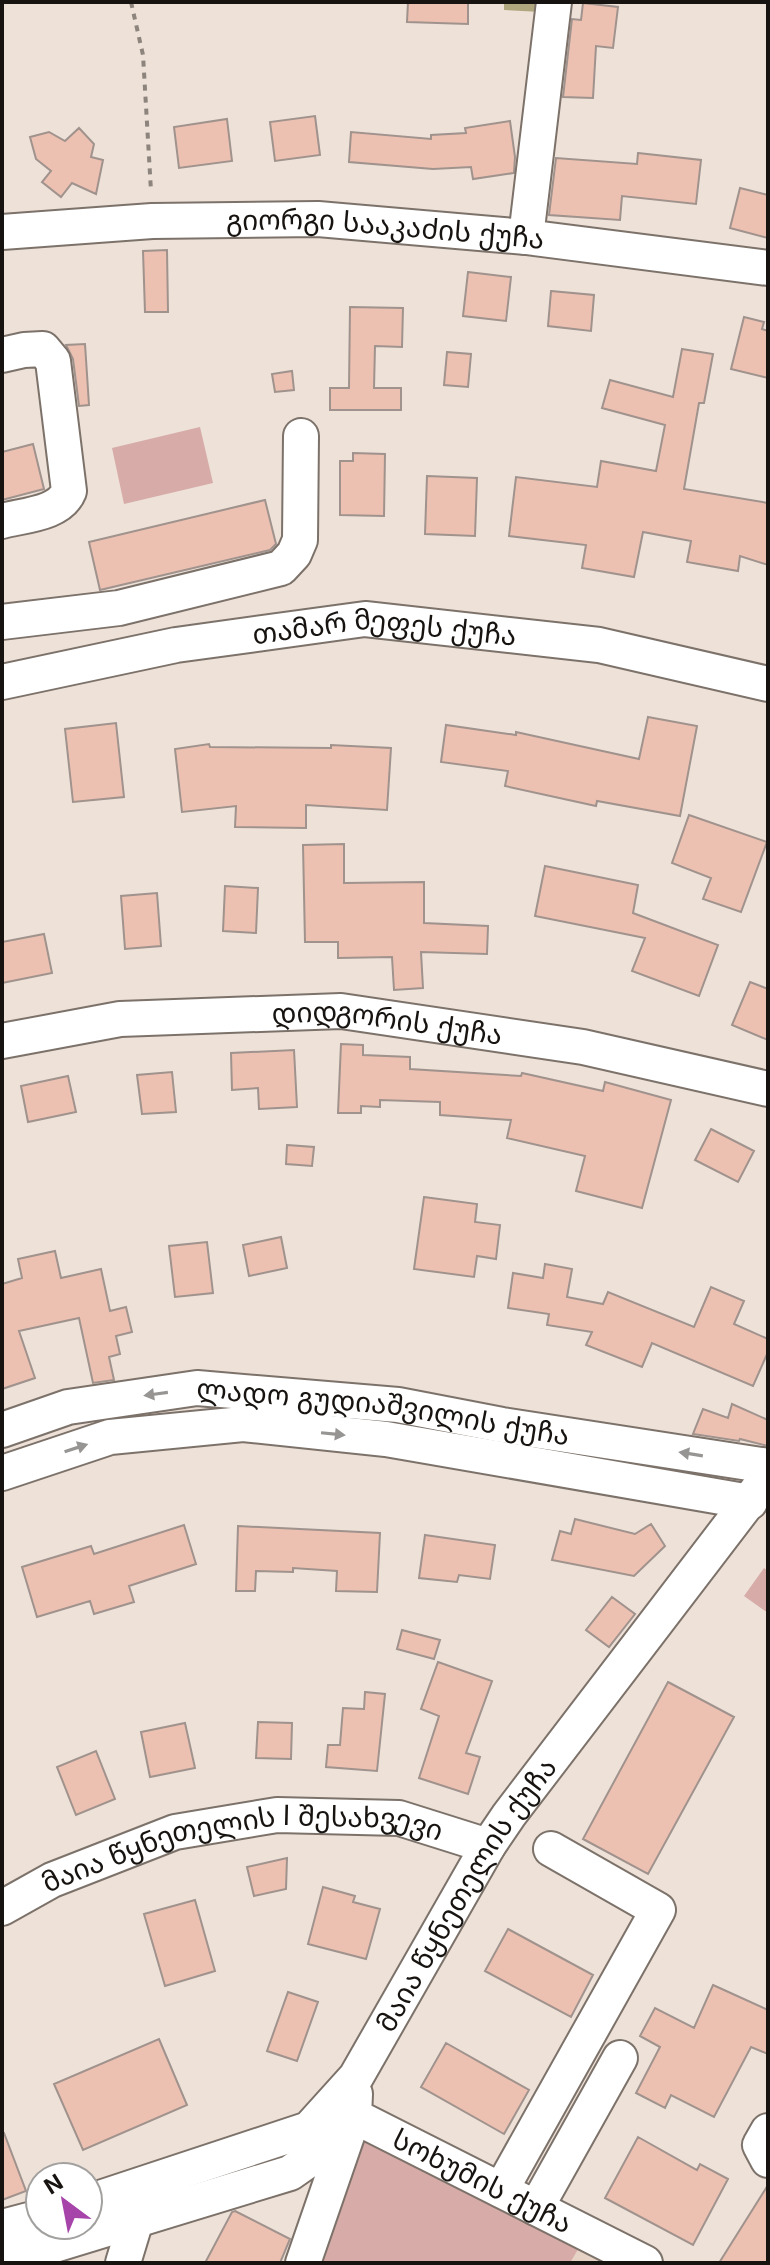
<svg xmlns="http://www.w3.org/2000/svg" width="770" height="2265" font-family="Inter,'Noto Sans Georgian',sans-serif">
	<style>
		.built { fill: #e6d3c5 }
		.green { fill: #d6aba8 }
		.water { fill: #b0a77f }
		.building { fill: #edc1b1; stroke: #a0928d; stroke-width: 2 }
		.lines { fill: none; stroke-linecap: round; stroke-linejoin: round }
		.minor-casing { stroke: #7c726a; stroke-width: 38 }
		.path { stroke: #8c847d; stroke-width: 4; stroke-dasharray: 6 6; stroke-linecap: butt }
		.minor { stroke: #fff; stroke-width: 34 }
		.oneway { fill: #979593 }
		.labels { text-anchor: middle; stroke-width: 7; stroke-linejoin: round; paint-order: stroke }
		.street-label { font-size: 28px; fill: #171310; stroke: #fff }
	</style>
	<rect width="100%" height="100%" fill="#ede1d8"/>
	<!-- built -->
	<path class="built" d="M580 2246 610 2263H570Z"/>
	<!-- green -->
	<path class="green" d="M200 427 213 483 124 504 112 448Z
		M764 1568 768 1571V1613L744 1596Z
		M365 2137 580 2246 570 2263H319Z"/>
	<!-- water -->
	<path class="water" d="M504 2H541V12L504 10Z"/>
	<!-- building -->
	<path class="building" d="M408 2H468V24L407 22Z
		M583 3 618 7 613 48 596 46 593 98 563 97 572 19 581 20Z
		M315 116 320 155 275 161 270 122Z
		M227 119 232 161 179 168 174 127Z
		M510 121 515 157 514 173 473 179 471 167 433 169 349 162 351 132 431 139V135L466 133 465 128Z
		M79 128 94 144 91 157 103 160 96 194 72 183 61 197 42 182 51 171 36 159 30 137 49 132 65 141Z
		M638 153 701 160 696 204 622 196 620 220 549 215 556 158 637 164Z
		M740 188 768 195V238L730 228Z
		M167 250 168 312H145L143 251Z
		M468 272 511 277 506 321 463 316Z
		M551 291 594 295 591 331 548 326Z
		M350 307 403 308 402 347 375 346 374 388H401V410H330V388H349Z
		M744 317 764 322 762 329 768 331V378L731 369Z
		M85 344 89 405 79 406 73 359 66 345Z
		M682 349 713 354 704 403H699L684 489 768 503V565L740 556 738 571 687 562 691 541 643 532 634 577 582 568 586 545 509 536 516 477 597 487 601 461 656 471 665 425 602 408 610 380 673 397Z
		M447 352 471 354 468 387 444 385Z
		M292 371 294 390 275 392 272 374Z
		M33 444 44 489 2 500V452Z
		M353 453 385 454 384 516 340 515V461H353Z
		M427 476 477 478 475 536 425 534Z
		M265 500 276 544 270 550 100 590 89 542Z
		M648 717 697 726 680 816 597 801 596 806 505 786 508 771 441 762 446 725 516 735V732L639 759Z
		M116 723 124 797 73 802 65 729Z
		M209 744 210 747 331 748V745L391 748 387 810 306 805V828L235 827 236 806 182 812 175 749Z
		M689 815 767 842 741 912 703 899 711 878 672 863Z
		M344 844V883L424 882V923L488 926 487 954 421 952 423 988 394 990 392 957 338 958V942H305L303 845Z
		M545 866 638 885 633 913 718 945 699 996 632 971 645 938 535 916Z
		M225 886 258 888 256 933 223 931Z
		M157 893 161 946 125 949 121 896Z
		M44 934 52 973 2 983V942Z
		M750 982 768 989V1040L732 1025Z
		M341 1044 363 1045V1055L410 1057V1069L521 1076 522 1073 603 1091 605 1082 671 1100 642 1208 576 1191 585 1156 507 1138 511 1120 440 1115V1102L380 1100V1107L361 1106V1113H338Z
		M294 1050 297 1107 259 1109 258 1088 232 1090 231 1053Z
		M172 1072 176 1112 142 1114 137 1075Z
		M68 1076 76 1112 28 1122 21 1086Z
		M711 1129 754 1151 738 1182 695 1160Z
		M287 1145 314 1147 312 1166 286 1164Z
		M424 1197 477 1204 475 1222 500 1225 496 1259 477 1256 474 1277 414 1269Z
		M281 1237 287 1268 249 1276 243 1245Z
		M207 1242 213 1293 175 1297 169 1246Z
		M55 1251 61 1278 101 1269 110 1311 126 1307 132 1332 116 1336 120 1354 109 1357 114 1380 93 1383 79 1318 19 1331 35 1378 2 1389V1284L22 1278 18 1259Z
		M545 1264 572 1269 567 1297 603 1304 608 1292 694 1327 711 1287 744 1301 734 1324 768 1339V1352L753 1386 652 1343 642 1367 586 1345 592 1332 547 1325 549 1314 508 1308 513 1273 543 1278Z
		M732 1404 768 1420V1446L740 1439 739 1441 693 1434 703 1409 728 1418Z
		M575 1519 635 1534 651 1524 665 1546 634 1576 552 1560 560 1531 571 1534Z
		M184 1525 196 1564 129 1586 134 1602 94 1614 90 1601 37 1617 22 1567 91 1546 94 1554Z
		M238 1526 380 1533 377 1592 336 1591 337 1571 293 1568V1572L256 1571 255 1591H236Z
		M425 1535 495 1545 490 1579 459 1575 457 1582 419 1578Z
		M612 1597 635 1614 609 1647 586 1630Z
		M402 1630 440 1640 434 1659 397 1649Z
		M438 1662 492 1681 466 1753 480 1757 468 1794 419 1778 439 1716 421 1709Z
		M668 1682 734 1717 648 1874 583 1839Z
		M365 1692 385 1694 377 1771 326 1767 328 1745H340L343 1708 364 1709Z
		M258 1722 292 1723 291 1759 256 1758Z
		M185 1723 195 1768 150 1777 141 1732Z
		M96 1751 115 1799 76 1815 57 1767Z
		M287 1858 286 1889 254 1896 247 1867Z
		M323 1887 355 1896 353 1902 380 1909 366 1959 308 1944Z
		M195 1900 215 1971 165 1986 144 1914Z
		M508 1929 593 1975 571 2017 485 1971Z
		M713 1985 768 2010V2054L751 2047 714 2117 671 2095 665 2108 636 2093 660 2047 640 2036 655 2008 694 2028Z
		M288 1992 318 2002 297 2061 267 2051Z
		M159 2039 187 2105 83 2150 54 2084Z
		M446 2043 529 2090 504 2134 421 2087Z
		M2 2133H4L26 2191 2 2200Z
		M638 2137 697 2170 700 2164 728 2179 693 2245 605 2198Z
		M768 2185V2263H719Z
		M235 2211 290 2239 280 2263H205L232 2212Z"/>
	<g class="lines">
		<defs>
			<g id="minor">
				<path id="s1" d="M2 232 152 221 318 219 526 237 768 268"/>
				<path d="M526 237 554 2"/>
				<path d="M2 355 24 350 43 349 53 361 69 491C60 514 24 515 2 521"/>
				<path d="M2 622 119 608 281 568 294 554 300 540 301 436"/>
				<path id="s2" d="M2 682 176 645 365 619 599 645 768 684"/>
				<path id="s3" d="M2 1041 120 1019 341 1011 583 1047 768 1089"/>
				<path id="s4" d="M2 1430 68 1407 197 1388 398 1405 502 1425 768 1466"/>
				<path d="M2 1473 110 1437 243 1424 386 1439 750 1502"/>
				<path id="s5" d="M2 1908 52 1880 175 1832 277 1815 399 1818 488 1846"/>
				<path id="s6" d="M355 2094 354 2116 645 2263"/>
				<path d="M768 2131 760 2145 768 2160"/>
				<path d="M501 2190 658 1910 551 1849"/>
				<path id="s7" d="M88 2202 309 2129 356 2077 488 1846 509 1815 768 1476"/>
				<path d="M536 2208 620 2058"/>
				<path d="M2 2227 40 2217"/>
				<path d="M2 2261 290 2173 320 2152 354 2116"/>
				<path d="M123 2263 136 2220"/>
				<path d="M303 2263 350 2127"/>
			</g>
		</defs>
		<!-- minor casing -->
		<use href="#minor" class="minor-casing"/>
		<!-- path -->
		<path class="path" d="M131 2 143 55 151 191"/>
		<!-- minor -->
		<use href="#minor" class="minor"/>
	</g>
	<!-- one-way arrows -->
	<defs><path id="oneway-solid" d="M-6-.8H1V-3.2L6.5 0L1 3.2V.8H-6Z" transform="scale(2)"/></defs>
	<g class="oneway">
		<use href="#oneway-solid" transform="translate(156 1394) rotate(172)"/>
		<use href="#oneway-solid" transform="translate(333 1434) rotate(6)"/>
		<use href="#oneway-solid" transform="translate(76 1448) rotate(-18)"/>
		<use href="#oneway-solid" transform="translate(691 1454) rotate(-171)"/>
	</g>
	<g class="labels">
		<!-- street labels -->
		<g class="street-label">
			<text dy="10" stroke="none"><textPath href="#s1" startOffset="384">გიორგი სააკაძის ქუჩა</textPath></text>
			<text dy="10" stroke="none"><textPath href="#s2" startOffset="388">თამარ მეფეს ქუჩა</textPath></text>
			<text dy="10" stroke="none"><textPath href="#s3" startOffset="388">დიდგორის ქუჩა</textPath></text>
			<text dy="10" stroke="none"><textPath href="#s4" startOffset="388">ლადო გუდიაშვილის ქუჩა</textPath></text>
			<text dy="10" stroke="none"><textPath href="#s5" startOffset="254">მაია წყნეთელის I შესახვევი</textPath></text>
			<text dy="10" stroke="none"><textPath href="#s7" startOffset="516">მაია წყნეთელის ქუჩა</textPath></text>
			<text dy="10" stroke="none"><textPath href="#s6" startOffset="166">სოხუმის ქუჩა</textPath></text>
		</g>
	</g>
	<!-- border -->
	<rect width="770" height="2265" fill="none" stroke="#171310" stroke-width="8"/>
	<!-- north arrow -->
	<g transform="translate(64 2201) rotate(328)"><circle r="38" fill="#ffffff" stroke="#a2a19f" stroke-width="2"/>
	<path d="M0-6L14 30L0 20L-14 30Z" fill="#a644aa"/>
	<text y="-12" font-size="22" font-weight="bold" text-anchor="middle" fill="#171310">N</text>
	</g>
</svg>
